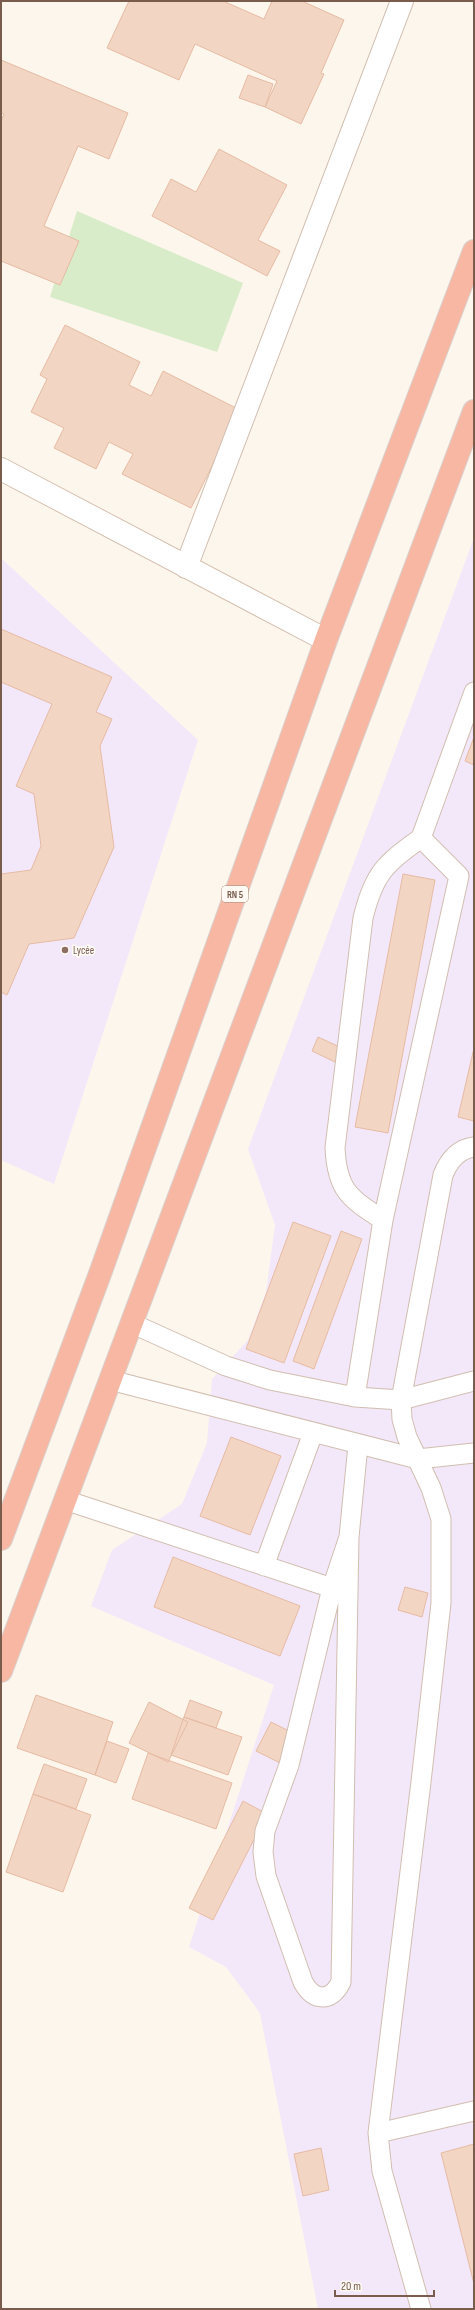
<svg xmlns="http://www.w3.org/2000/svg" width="475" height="2310" font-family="'Sofia Sans Condensed',sans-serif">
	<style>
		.education { fill: #f3e8fa }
		.green { fill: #d8ecc9 }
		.building { fill: #f3d5c3; stroke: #e6bba3 }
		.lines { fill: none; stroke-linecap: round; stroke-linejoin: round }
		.lane-casing { stroke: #d1beb0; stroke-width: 21 }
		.street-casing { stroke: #d1beb0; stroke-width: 24 }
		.secondary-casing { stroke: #d6c0b0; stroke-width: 24 }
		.highway-casing { stroke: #dad1cd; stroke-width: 24 }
		.lane { stroke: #fff; stroke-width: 19 }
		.street { stroke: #fff; stroke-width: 22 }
		.secondary { stroke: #fff; stroke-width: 22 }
		.highway { stroke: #f7b7a3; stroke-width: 22 }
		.education-dot { fill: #8d6e63; stroke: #fffaf3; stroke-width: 1.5 }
		.labels { text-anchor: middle; stroke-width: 3.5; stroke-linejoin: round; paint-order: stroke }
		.shield { fill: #fffaf3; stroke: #a28b7f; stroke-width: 1 }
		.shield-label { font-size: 10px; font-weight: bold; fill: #7a5c4d }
		.education-label { font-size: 11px; fill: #785e54; stroke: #fffaf3; text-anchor: start }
	</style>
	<rect width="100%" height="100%" fill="#fdf6ec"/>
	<!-- education -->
	<path class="education" d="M474 538V2309H318L260 2013 226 1967 189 1947 274 1685 91 1606 112 1550 182 1504 207 1443 212 1379 248 1340 266 1292 275 1225 248 1149Z
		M1 558 198 740 54 1184 1 1160Z"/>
	<!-- green -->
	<path class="green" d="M77 211 243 283 217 352 50 297Z"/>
	<!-- building -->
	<path class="building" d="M129 1H223L264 19 272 1H302L344 20 321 73 324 74 301 124 265 107 277 81 195 44 179 80 107 48Z
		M1 60 128 113 109 159 78 146 44 226 79 241 60 285 1 261V121L4 114 1 113Z
		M248 75 273 84 265 107 239 98Z
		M219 149 287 185 258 240 280 251 267 276 152 216 171 179 196 192Z
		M65 325 140 362 129 385 151 396 163 371 240 410 191 508 122 474 133 454 109 442 96 469 54 448 64 428 31 412 47 379 40 375Z
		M1 629 112 677 96 712 112 719 100 746 114 847 74 938 29 944 7 995 1 992V874L31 870 41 846 34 794 16 786 52 704 1 682Z
		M474 737V765L465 761Z
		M403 874 435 880 388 1133 355 1127Z
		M318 1037 342 1048 335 1062 312 1051Z
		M474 1048V1121L458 1117Z
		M293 1222 331 1236 284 1363 246 1349Z
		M341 1231 362 1239 314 1369 293 1361Z
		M231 1437 281 1456 250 1535 200 1516Z
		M173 1557 300 1606 280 1656 154 1607Z
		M405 1587 428 1593 422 1617 398 1610Z
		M36 1695 113 1722 95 1775 17 1748Z
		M190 1700 222 1712 216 1728 184 1717Z
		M149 1702 188 1722 168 1762 129 1743Z
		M184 1717 242 1737 228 1775 171 1755Z
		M271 1722 295 1734 280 1763 256 1751Z
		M107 1741 129 1749 116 1783 95 1775Z
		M148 1753 232 1783 216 1829 132 1799Z
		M44 1764 87 1779 76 1809 33 1794Z
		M33 1794 91 1815 63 1892 6 1872Z
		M243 1801 267 1814 213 1920 189 1908Z
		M474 2144V2284L441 2153Z
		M321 2148 329 2190 303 2196 294 2154Z"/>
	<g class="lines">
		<defs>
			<path id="lane" d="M383 1220C349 1198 337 1190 335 1148L363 918C374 873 385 864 421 838
				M131 1323 226 1366 270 1380 355 1397 401 1400 474 1381
				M110 1380 418 1459 474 1453
				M355 1397 383 1220 459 876 421 838 474 692
				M65 1500 332 1588
				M349 1537 332 1588 289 1765 265 1831 263 1852 266 1876 303 1982C314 2002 331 2002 341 1982L349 1537 358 1445
				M264 1566 313 1433
				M378 2133 474 2111
				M421 2309 382 2171 378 2133 421 1782 441 1603V1519L431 1488 407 1437 402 1419 401 1400 443 1175C449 1160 458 1149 474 1147"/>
			<path id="street" d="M186 567 402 1"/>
			<path id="secondary" d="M1 469 326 640"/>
			<path id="highway" d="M1 1539 101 1271 326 640 474 251
				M1 1671 474 411"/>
		</defs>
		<!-- lane casing -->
		<use href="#lane" class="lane-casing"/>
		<!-- street casing -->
		<use href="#street" class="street-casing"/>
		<!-- secondary casing -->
		<use href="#secondary" class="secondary-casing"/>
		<!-- highway casing -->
		<use href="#highway" class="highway-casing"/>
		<!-- lane -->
		<use href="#lane" class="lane"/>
		<!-- street -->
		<use href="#street" class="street"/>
		<!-- secondary -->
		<use href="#secondary" class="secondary"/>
		<!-- highway -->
		<use href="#highway" class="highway"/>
	</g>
	<!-- markers -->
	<circle class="education-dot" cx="65" cy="950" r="4"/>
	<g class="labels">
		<!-- shield labels -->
		<rect class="shield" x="222" y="886" width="26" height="16" rx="3"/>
		<g class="shield-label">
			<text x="235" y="898">RN 5</text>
		</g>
		<!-- education labels -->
		<g class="education-label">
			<text x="73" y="954">Lycée</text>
		</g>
	</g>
	<!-- border -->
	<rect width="475" height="2310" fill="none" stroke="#7a5c4d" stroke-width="4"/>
	<!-- scale -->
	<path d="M335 2290v6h99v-6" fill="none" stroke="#7a5c4d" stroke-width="2"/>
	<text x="341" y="2290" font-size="12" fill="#7a5c4d" stroke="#fffaf3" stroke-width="3" paint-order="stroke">20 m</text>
</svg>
